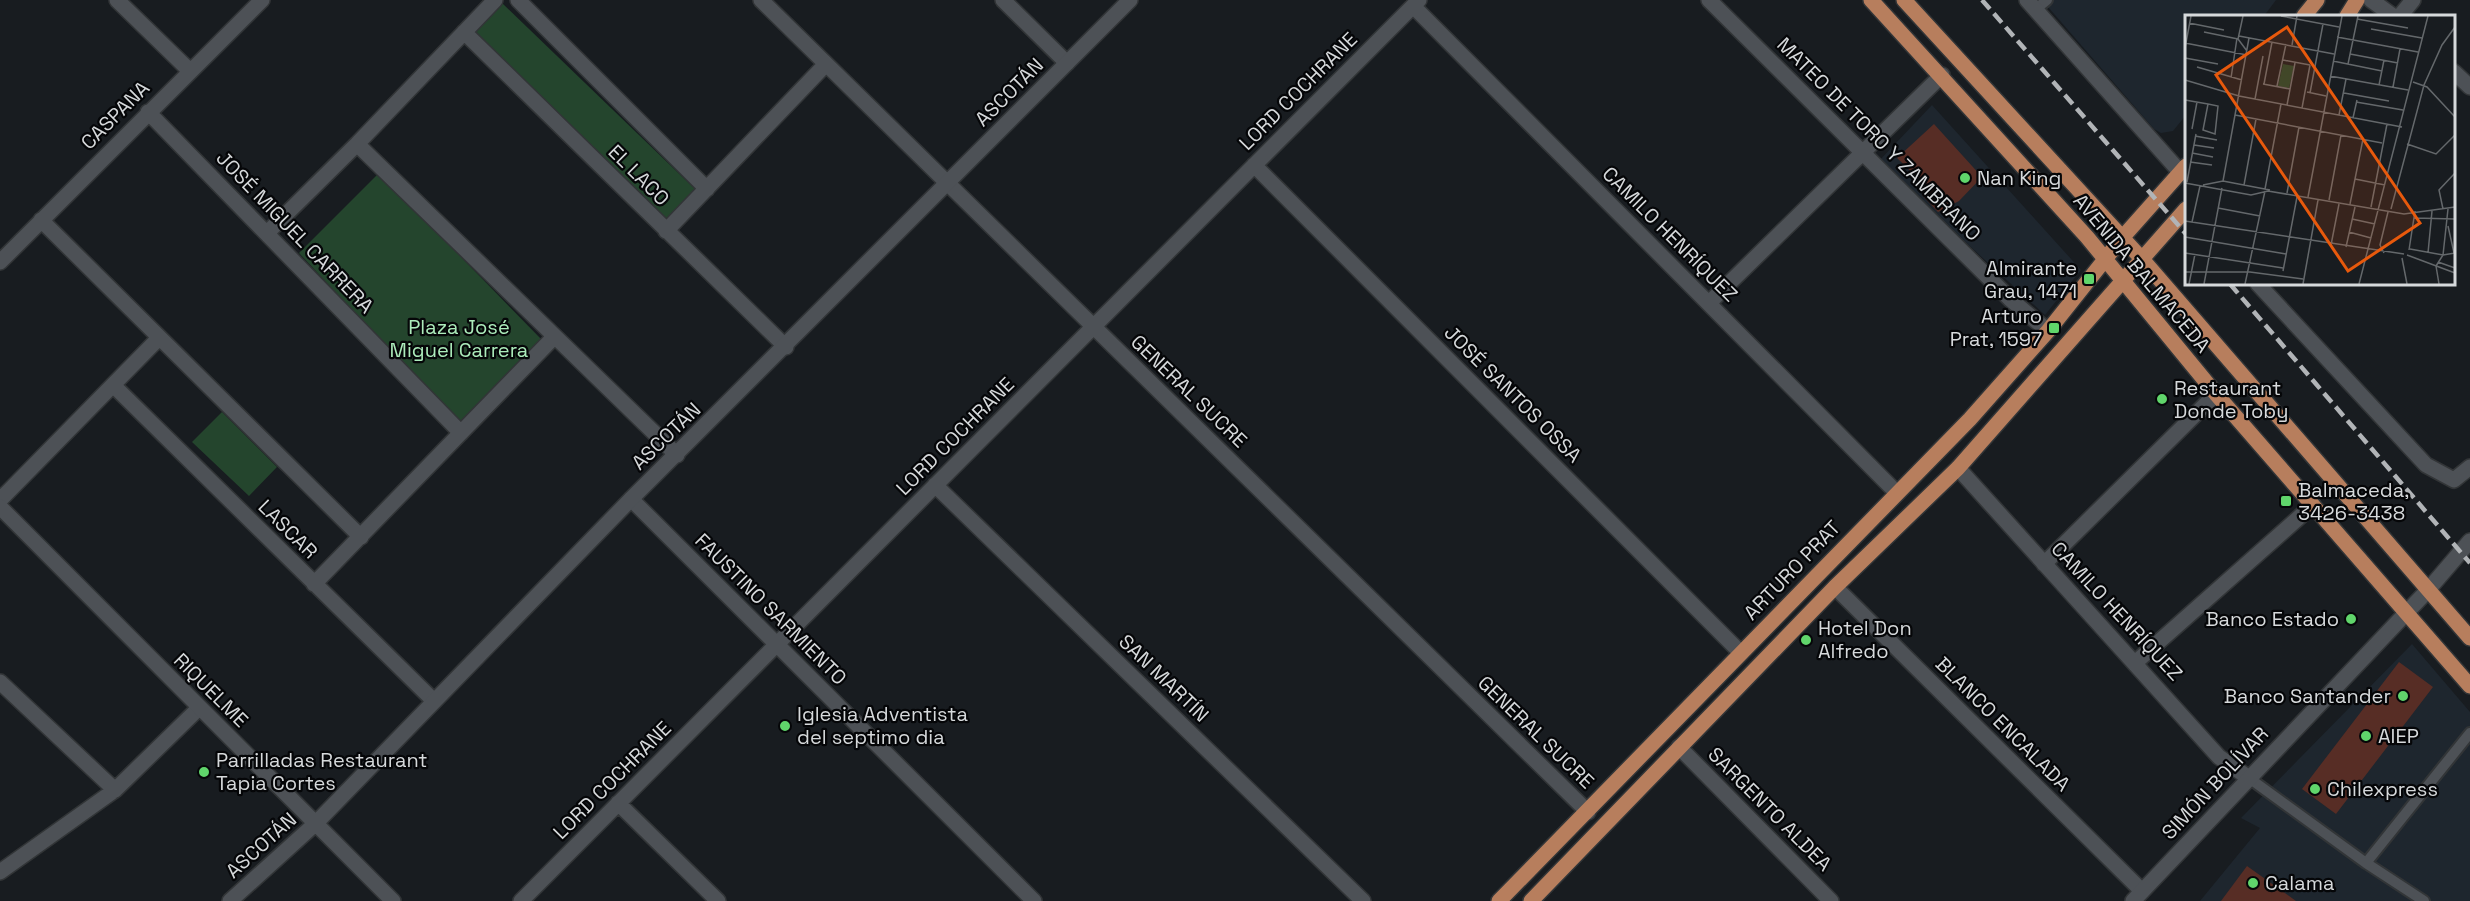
<svg xmlns="http://www.w3.org/2000/svg" width="2470" height="901" font-family="'Space Grotesk',sans-serif">
	<style>
		.built { fill: #1e262e }
		.green { fill: #24452d }
		.building { fill: #572d25 }
		.lines { fill: none; stroke-linecap: round; stroke-linejoin: round }
		.lane-casing { stroke: #323537; stroke-width: 14 }
		.street-casing { stroke: #323537; stroke-width: 18 }
		.secondary-casing { stroke: #323537; stroke-width: 18 }
		.primary-casing { stroke: #323537; stroke-width: 18 }
		.lane { stroke: #4d5156; stroke-width: 10 }
		.street { stroke: #4d5156; stroke-width: 15 }
		.secondary { stroke: #4d5156; stroke-width: 15 }
		.primary { stroke: #b77e5d; stroke-width: 15 }
		.rail { stroke: #b1b4b7; stroke-width: 4.5; stroke-dasharray: 12 6; stroke-linecap: butt }
		.poi-dot { fill: #60d56b; stroke: #050608; stroke-width: 2 }
		.labels { text-anchor: middle; stroke-width: 4.5; stroke-linejoin: round; paint-order: stroke }
		.street-label { font-size: 20px; fill: #d6d9db; stroke: #050608 }
		.poi-label { font-size: 20px; fill: #d6d9db; stroke: #050608; text-anchor: start }
		.park-label { font-size: 20px; fill: #acecbb; stroke: #050608 }
		.inset-road { fill: none; stroke: #64686b; stroke-width: 1.5 }
		.view { fill: #e8590c; fill-opacity: 0.15; stroke: #e8590c; stroke-width: 3 }
		.inset-edge { fill: none; stroke: #d6d9db; stroke-width: 3 }
	</style>
	<rect width="100%" height="100%" fill="#181c20"/>
	<!-- built -->
	<path class="built" d="M2042 0H2276L2264 16H2186V115L2173 131 2161 133 2154 129Z
		M1932 105 2081 270 2045 315 1878 162Z
		M2412 644 2470 712V901H2200L2260 828 2241 818Z"/>
	<!-- green -->
	<path class="green" d="M501 2 695 189 665 221 474 31Z
		M379 173 541 339 458 424 299 253Z
		M222 412 277 467 249 496 192 442Z"/>
	<!-- building -->
	<path class="building" d="M1934 124 1982 177 1959 201 1938 212 1922 195 1929 189 1897 158Z
		M2399 662 2433 687 2336 814 2302 789Z
		M2247 866 2296 901H2221Z"/>
	<g class="lines">
		<defs>
			<path id="lane" d="M2036 9 2047 0
				M2249 778 2366 863 2424 901
				M2366 863 2470 733"/>
			<path id="street" d="M117 0 190 71
				M518 0 707 189
				M761 0 1588 812
				M1003 0 1067 63
				M1709 0 2010 299 2048 331
				M2027 0 2181 173
				M2371 0 2393 16
				M1413 6 1897 493
				M2400 16 2413 0
				M464 32 786 347
				M2454 72 2470 87
				M148 112 461 433
				M357 144 677 455
				M1254 165 1741 653
				M41 220 361 537
				M666 231 826 64
				M267 233 357 144 495 0
				M0 262 262 0
				M2258 284 2426 465 2454 480 2470 467
				M1709 303 1942 75
				M113 385 434 701
				M1958 468 2219 757 2249 778
				M935 485 1363 901
				M631 499 1034 901
				M0 500 159 338
				M2044 564 2216 394
				M314 584 554 337
				M1835 587 2142 891
				M2136 662 2313 505
				M0 682 115 790
				M618 803 718 901
				M0 872 115 790 199 708
				M521 901 1419 0"/>
			<path id="secondary" d="M0 507 393 901
				M1679 747 1831 901
				M230 901 315 824 631 499 1130 0
				M2133 901 2428 590 2470 541"/>
			<path id="primary" d="M1871 0 2087 237 2216 394 2470 686
				M1904 0 2142 259 2470 638
				M2304 16 2317 0
				M2347 16 2357 0
				M1499 901 1970 419 2048 331 2122 238 2186 166
				M1531 901 1835 587 1958 468 2186 209"/>
		</defs>
		<!-- lane casing -->
		<use href="#lane" class="lane-casing"/>
		<!-- street casing -->
		<use href="#street" class="street-casing"/>
		<!-- secondary casing -->
		<use href="#secondary" class="secondary-casing"/>
		<!-- primary casing -->
		<use href="#primary" class="primary-casing"/>
		<!-- lane -->
		<use href="#lane" class="lane"/>
		<!-- street -->
		<use href="#street" class="street"/>
		<!-- secondary -->
		<use href="#secondary" class="secondary"/>
		<!-- primary -->
		<use href="#primary" class="primary"/>
		<!-- rail -->
		<path class="rail" d="M1982 0 2186 234
			M2230 284 2470 563"/>
	</g>
	<!-- markers -->
	<g class="poi-dot">
		<circle cx="1965" cy="178" r="6"/>
		<rect x="2083" y="273" width="12" height="12" rx="3"/>
		<rect x="2048" y="322" width="12" height="12" rx="3"/>
		<circle cx="2162" cy="399" r="6"/>
		<rect x="2280" y="495" width="12" height="12" rx="3"/>
		<circle cx="2351" cy="619" r="6"/>
		<circle cx="1806" cy="640" r="6"/>
		<circle cx="2403" cy="696" r="6"/>
		<circle cx="785" cy="726" r="6"/>
		<circle cx="2366" cy="736" r="6"/>
		<circle cx="204" cy="772" r="6"/>
		<circle cx="2315" cy="789" r="6"/>
		<circle cx="2253" cy="883" r="6"/>
	</g>
	<g class="labels">
		<!-- street labels -->
		<g class="street-label">
			<text transform="translate(1298 91) rotate(-45)" y="7">LORD COCHRANE</text>
			<text transform="translate(1009 92) rotate(-45)" y="7">ASCOTÁN</text>
			<text transform="translate(115 115) rotate(-45)" y="7">CASPANA</text>
			<text transform="translate(1879 139) rotate(45)" y="7">MATEO DE TORO Y ZAMBRANO</text>
			<text transform="translate(639 175) rotate(45)" y="7">EL LACO</text>
			<text transform="translate(295 232) rotate(46)" y="7">JOSÉ MIGUEL CARRERA</text>
			<text transform="translate(1670 234) rotate(45)" y="7">CAMILO HENRÍQUEZ</text>
			<text transform="translate(2142 273) rotate(50)" y="7">AVENIDA BALMACEDA</text>
			<text transform="translate(1189 391) rotate(44)" y="7">GENERAL SUCRE</text>
			<text transform="translate(1513 394) rotate(45)" y="7">JOSÉ SANTOS OSSA</text>
			<text transform="translate(666 436) rotate(-44)" y="7">ASCOTÁN</text>
			<text transform="translate(955 436) rotate(-45)" y="7">LORD COCHRANE</text>
			<text transform="translate(288 529) rotate(45)" y="7">LASCAR</text>
			<text transform="translate(1792 570) rotate(-46)" y="7">ARTURO PRAT</text>
			<text transform="translate(771 609) rotate(45)" y="7">FAUSTINO SARMIENTO</text>
			<text transform="translate(2117 611) rotate(47)" y="7">CAMILO HENRÍQUEZ</text>
			<text transform="translate(1164 678) rotate(44)" y="7">SAN MARTÍN</text>
			<text transform="translate(211 690) rotate(45)" y="7">RIQUELME</text>
			<text transform="translate(2003 724) rotate(45)" y="7">BLANCO ENCALADA</text>
			<text transform="translate(1536 732) rotate(44)" y="7">GENERAL SUCRE</text>
			<text transform="translate(612 780) rotate(-45)" y="7">LORD COCHRANE</text>
			<text transform="translate(2215 783) rotate(-47)" y="7">SIMÓN BOLÍVAR</text>
			<text transform="translate(1770 809) rotate(45)" y="7">SARGENTO ALDEA</text>
			<text transform="translate(261 845) rotate(-42)" y="7">ASCOTÁN</text>
		</g>
		<!-- poi labels -->
		<g class="poi-label">
			<text x="1977" y="185">Nan King</text>
			<text x="2077" y="275" text-anchor="end">Almirante<tspan x="2077" dy="23">Grau, 1471</tspan></text>
			<text x="2042" y="323" text-anchor="end">Arturo<tspan x="2042" dy="23">Prat, 1597</tspan></text>
			<text x="2174" y="395">Restaurant<tspan x="2174" dy="23">Donde Toby</tspan></text>
			<text x="2298" y="497">Balmaceda,<tspan x="2298" dy="23">3426-3438</tspan></text>
			<text x="2339" y="626" text-anchor="end">Banco Estado</text>
			<text x="1818" y="635">Hotel Don<tspan x="1818" dy="23">Alfredo</tspan></text>
			<text x="2391" y="703" text-anchor="end">Banco Santander</text>
			<text x="797" y="721">Iglesia Adventista<tspan x="797" dy="23">del septimo dia</tspan></text>
			<text x="2378" y="743">AIEP</text>
			<text x="216" y="767">Parrilladas Restaurant<tspan x="216" dy="23">Tapia Cortes</tspan></text>
			<text x="2327" y="796">Chilexpress</text>
			<text x="2265" y="890">Calama</text>
		</g>
		<!-- park labels -->
		<g class="park-label">
			<text x="459" y="334">Plaza José<tspan x="459" dy="23">Miguel Carrera</tspan></text>
		</g>
	</g>
	<!-- overview -->
	<g transform="translate(2185 15)">
		<rect width="270" height="270" fill="#181c20"/>
		<path d="M98 49 109 51 104 73 93 71Z" fill="#24452d"/>
		<path class="inset-road" d="M58 1 53 24 62 36M96 1 154 12M172 4 223 13M4 8 39 15M186 14 237 23M19 17 53 24M54 21 149 39M152 22 233 37M0 28 62 40M107 30 112 1M0 33 6 1M165 39 213 48M0 43 33 49M98 45 125 50M148 46 197 56M163 49 173 1M12 52 57 65M145 61 223 75M46 63 52 23M0 65 54 81 217 112M228 67 242 72 270 102M78 69 105 74M79 69 87 27M194 70 199 45M92 71 101 29M208 72 215 34M122 77 141 81M125 78 138 9M159 78 204 86M70 84 78 41M0 85 23 89 33 91 30 119 18 115 23 89M171 87 218 95M102 90 110 48M117 93 125 50M50 100 197 128M154 100 161 64M168 103 172 85M7 114 12 87M10 121 32 125M222 129 251 139 270 120M9 130 29 133M7 138 28 142M5 147 27 150M170 164 200 170M38 166 64 23M2 167 11 119M0 168 66 180 83 176 219 199 270 192M18 170 38 166 85 175M59 170 71 104M80 174 96 89M102 178 114 112M123 182 157 1M144 185 156 120M165 189 178 124M186 192 202 109M33 193 75 201M206 194 239 70 257 30 270 12M258 194 254 175 270 158M229 203 270 204M167 204 190 209M0 206 219 239M7 207 15 171M263 211 269 238M164 217 186 223M0 222 101 239M146 230 154 189M161 232 170 192M225 234 258 240 270 238M224 235 230 196M0 238 98 253M199 238 195 230 203 197M243 238 247 196M222 240 270 258M217 243 222 269M253 247 270 253M251 251 258 240 263 194M251 251 254 269M98 256 112 182M0 257H65L118 264M4 269 10 239M19 269 37 173M60 269 80 176M118 269 133 185M174 269 243 1"/>
		<path class="view" d="M102 12 235 208 163 256 31 60Z"/>
		<rect width="270" height="270" class="inset-edge"/>
	</g>
</svg>
